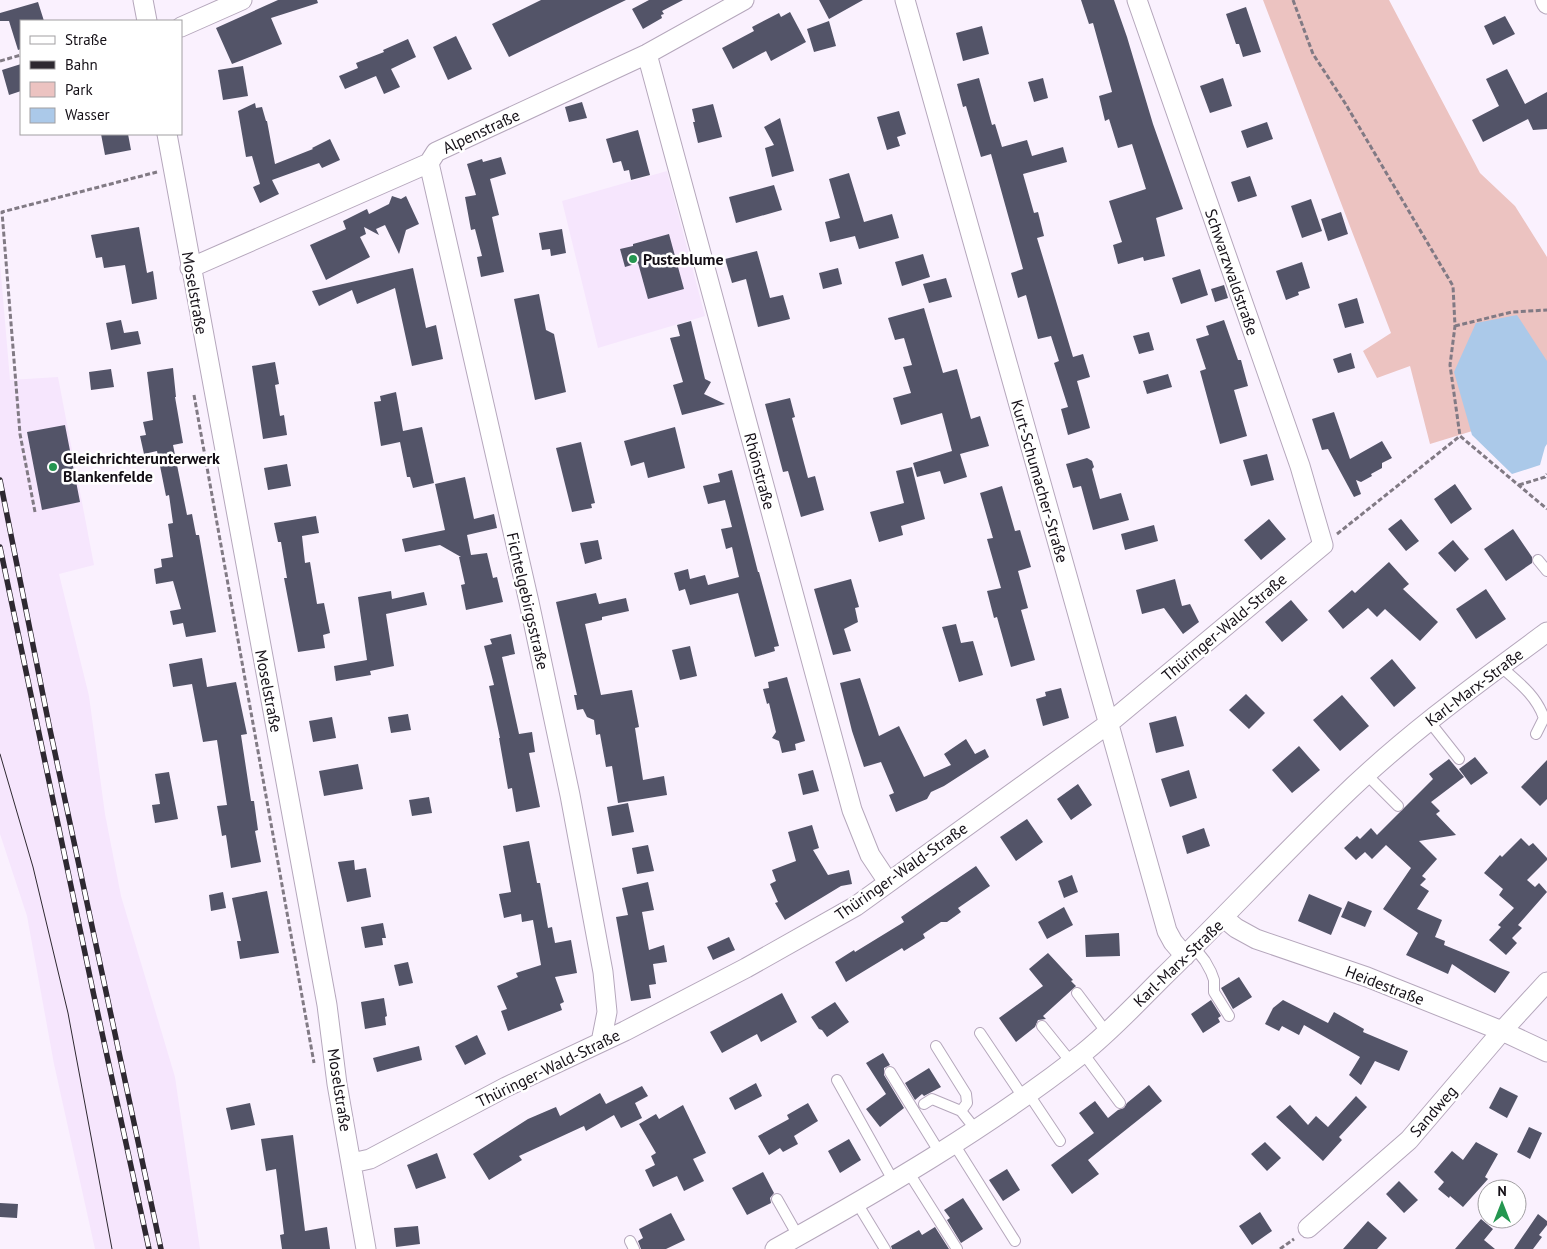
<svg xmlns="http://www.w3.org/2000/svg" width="1547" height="1249" font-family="'PT Sans',sans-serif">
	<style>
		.built { fill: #f6e6fd }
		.green { fill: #ecc3c1 }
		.water { fill: #abc9e9 }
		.building { fill: #535468 }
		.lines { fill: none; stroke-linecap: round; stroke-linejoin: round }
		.service-casing { stroke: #b5a7bc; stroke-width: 12 }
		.minor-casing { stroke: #b5a7bc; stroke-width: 21 }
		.path { stroke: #817a84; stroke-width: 3; stroke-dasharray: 5 2.5; stroke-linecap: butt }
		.service { stroke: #fff; stroke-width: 10 }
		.minor { stroke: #fff; stroke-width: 19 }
		.tram { stroke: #2e2931; stroke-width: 1 }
		.rail-casing { stroke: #2e2931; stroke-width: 5.5 }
		.rail { stroke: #fff; stroke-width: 4; stroke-dasharray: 11; stroke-linecap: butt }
		.poi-dot { fill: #259650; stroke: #fff; stroke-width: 2 }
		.labels { text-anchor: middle; stroke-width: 5; stroke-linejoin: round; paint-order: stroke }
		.street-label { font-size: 16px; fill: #140f16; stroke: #fff }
		.poi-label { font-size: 16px; font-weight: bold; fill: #140f16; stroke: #fff; text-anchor: start }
	</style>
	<rect width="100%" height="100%" fill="#faf1fe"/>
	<!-- built -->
	<path class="built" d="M667 171 705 316 598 348 562 201Z
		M0 263 10 380 58 377 94 565 59 574 89 696 105 814 121 896 175 1077 200 1249H95L54 1064 27 916 0 834Z"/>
	<!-- green -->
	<path class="green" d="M1263 0H1389L1480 173 1515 206 1547 257V408L1430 444 1410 366 1377 378 1363 351 1391 333Z"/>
	<!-- water -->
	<path class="water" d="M1517 315 1547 361V444L1545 447 1540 465 1512 474 1472 435 1454 372 1476 323Z"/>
	<!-- building -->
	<path class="building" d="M278 0H317L318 3 271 18 282 44 232 64 216 28Z
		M541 0H626L509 57 492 24Z
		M649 0H683L662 11 664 14 661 15 662 18 643 29 632 9Z
		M819 0H863L829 19Z
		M1081 0H1114L1127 37 1153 124 1183 209 1156 218 1165 256 1144 261 1143 257 1118 264 1113 245 1122 242 1109 201 1146 189 1132 144 1118 148 1109 119 1105 121 1099 96 1112 92 1111 88 1093 23 1089 24Z
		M38 2 44 21H21V49L18 50 9 21H0V13Z
		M1246 7 1261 52 1243 57 1239 44H1236L1226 14Z
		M790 12 806 42 771 61 766 51 733 69 722 48 754 31 752 27 779 13 781 17Z
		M1505 16 1515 34 1493 45 1484 26Z
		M829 21 836 46 814 52 807 29Z
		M982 26 989 54 963 61 956 33Z
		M456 36 472 69 448 80 433 47Z
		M408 39 416 57 391 69 400 87 384 94 376 76 345 89 339 76 358 68 356 63 384 52 383 50Z
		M21 64V91L9 95 2 70Z
		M243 66 248 96 223 100 218 70Z
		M1507 69 1525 104 1547 92V129L1533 130 1528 119 1483 142 1472 120 1499 106 1486 79Z
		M979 78 992 125 995 124 1002 147 1027 140 1032 156 1063 147 1067 162 1023 174 1034 213 1038 212 1044 236 1037 238 1073 357 1083 354 1090 377 1077 381 1090 428 1068 435 1061 409 1068 407 1054 363 1059 361 1051 336 1038 339 1026 295 1018 298 1011 273 1023 269 991 154 981 157 966 106 963 107 957 84Z
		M1043 78 1048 98 1034 102 1028 82Z
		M1223 78 1232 106 1210 113 1200 86Z
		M582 102 587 118 569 122 565 107Z
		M255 103 256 108 262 107 266 121H267L275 164 313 149 312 148 330 139 340 160 322 168 319 163 272 180 279 194 260 203 253 187 260 184 252 156 246 157 238 111Z
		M713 104 722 137 698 143 693 122H695L692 109Z
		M899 111 906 134 897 137 900 146 887 150 877 117Z
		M780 118 794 171 772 177 765 148 774 145 764 127Z
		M1267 122 1273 139 1247 148 1241 131Z
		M638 130 650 175 631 180 629 170 624 171 621 161 613 163 606 139Z
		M101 134H128L131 150 105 155Z
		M501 157 506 174 490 179 499 215 492 217 504 272 481 277 477 257 482 256 475 229 471 230 465 197 476 195 467 164 482 159 483 162Z
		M849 173 864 222 892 214 899 238 859 249 855 236 830 242 825 222 840 218 829 179Z
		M1250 176 1257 196 1238 202 1231 182Z
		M774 185 782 210 736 223 729 197Z
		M392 196 401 199 406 196 419 224 406 230 399 254 385 225 376 229 379 235 364 227 366 234 360 237 370 257 326 280 310 245 346 229 343 221 367 209 369 214 389 204Z
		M1311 199 1322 231 1302 238 1291 206Z
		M1341 212 1348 234 1328 241 1321 219Z
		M139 227 147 273 153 271 157 299 132 304 125 265 104 268 102 257 96 258 91 235Z
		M562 229 566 253 551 256 550 249 542 250 539 233Z
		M669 234 684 289 648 299 638 263 625 267 620 249 633 246V244Z
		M757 251 770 298 783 295 790 319 758 327 746 279 732 283 725 259Z
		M923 254 930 277 902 286 895 262Z
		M1302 262 1310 288 1298 292 1299 295 1286 300 1276 271Z
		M413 268 426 328 436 325 443 359 412 366 395 288 357 304 352 290 319 306 312 291Z
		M838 268 842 284 823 289 819 273Z
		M1200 269 1208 295 1181 304 1172 278Z
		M946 278 952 297 929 303 923 284Z
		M1224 285 1228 298 1215 302 1211 289Z
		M539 294 546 330 554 334 566 392 535 400 514 299Z
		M1357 298 1364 323 1345 328 1338 304Z
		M924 308 943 373 957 369 971 419 980 416 989 446 960 454 967 477 944 484 940 471 917 477 913 463 952 451 942 413 901 425 893 398 911 393 903 367 912 365 904 338 895 340 888 318Z
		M121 320 124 333 138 331 141 344 111 350 106 323Z
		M1224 320 1238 360H1241L1248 386 1234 390 1247 436 1220 444 1200 371 1206 369 1196 339 1209 335 1206 326Z
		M691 321 705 379 711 382 704 394 725 404 682 415 673 385 683 382 670 338 680 336 677 325Z
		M1149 332 1154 350 1139 354 1133 336Z
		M1351 353 1355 368 1338 373 1333 359Z
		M275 362 279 384 275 385 280 416 284 415 287 435 263 439 252 366Z
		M173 368 176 397H175L183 443 173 445 187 515 192 514 196 535H199L216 632 186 637 183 623 173 625 170 611 181 609 173 581 156 584 154 569 162 567 161 559 173 557 168 524 173 523 169 495 166 496 157 451 144 454 140 436 146 435 143 422 153 420 147 372Z
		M111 369 114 387 91 390 89 372Z
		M1168 374 1172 387 1147 394 1143 381Z
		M396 392 403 431 422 427 434 483 413 488 410 477H407L400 442 381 446 374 402 381 401 380 396Z
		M790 398 795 417 792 418 808 478 815 476 824 510 801 517 788 471 783 472 765 404Z
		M1334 412 1350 459 1382 441 1392 458 1382 463V468L1371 474 1372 476 1361 482 1356 480 1361 494 1354 497 1328 449 1322 450 1312 419Z
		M65 425 80 502 42 510 27 432Z
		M675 427 685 468 648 478 644 462 631 466 624 441Z
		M581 442 595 503 591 504 592 508 572 512 556 448Z
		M1267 454 1274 480 1251 486 1243 460Z
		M1087 458 1092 461 1094 467 1092 469 1100 499 1121 493 1129 520 1093 530 1081 486 1073 488 1066 464Z
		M287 464 291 486 268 490 264 468Z
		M912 467 925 519 901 526 903 535 879 542 870 512 904 503 896 471Z
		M732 470 758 572H759L779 646 774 647 775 651 755 657 738 593 690 605 685 589 679 591 674 573 688 569 690 579 705 575 708 585 739 577 732 547 726 549 721 529 732 527 725 500 708 504 703 486 720 482 718 474Z
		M465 477 474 519 494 514 497 528 467 535 471 555 487 553 493 578 497 577 503 602 466 610 461 585 465 584 459 557H461L440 545 405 552 402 539 445 530 435 484Z
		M1455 484 1472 509 1451 524 1434 499Z
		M1002 486 1015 531 1020 530 1031 567 1018 571 1028 608 1021 610 1035 660 1011 667 997 617 994 618 987 591 1001 588 987 539 993 538 980 493Z
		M316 516 319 533 302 536 305 563 310 562 317 604 324 603 330 633 323 635 325 648 298 652 284 578H287L281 542H278L274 523Z
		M1269 519 1286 539 1261 560 1244 540Z
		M1401 519 1419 541 1406 551 1388 529Z
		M1154 525 1158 541 1125 550 1121 534Z
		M1513 529 1532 557V563L1506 581 1484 549Z
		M598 540 602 559 585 564 580 543Z
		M1453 540 1469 559 1455 572 1438 553Z
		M1389 562 1409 584 1403 589 1438 622 1420 641 1385 609 1377 617 1368 608 1343 629 1328 611 1352 590 1355 593Z
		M851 579 859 607 855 608 858 622 844 629 851 651 833 655 814 589Z
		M1175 579 1182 606 1190 604 1199 622 1183 634 1164 608 1142 614 1136 590Z
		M1486 589 1506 619 1476 639 1456 609Z
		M391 591 392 599 424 592 427 605 386 614 394 666 370 671 371 675 336 681 334 666 367 660 358 597Z
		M596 593 599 604 626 598 629 611 602 617V620L585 624 601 695 632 690 639 727 635 728 643 780 664 776 667 795 618 803 612 766 606 767 600 734 596 735 594 720 587 717 583 709 577 710 574 695H577L556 602Z
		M1291 600 1308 620 1282 642 1265 622Z
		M956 624 961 643 973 641 983 675 959 682 942 627Z
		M511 634 515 654 502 657 519 734 532 732 535 752 529 753 540 807 516 812 512 788 508 789 499 738H500L489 686 494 685 484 646 492 644 490 639Z
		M690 646 697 676 680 680 672 650Z
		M202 658 207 687 236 682 247 734 241 735 251 801H254L258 830 255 831 261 862 231 868 226 835 222 836 217 806 227 805 217 740 203 742 192 684 173 687 169 664Z
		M1392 659 1416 688 1394 707 1370 678Z
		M787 677 805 741 795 744 796 750 782 753 779 741 772 738 776 732 769 703 767 704 763 689 769 688 768 682Z
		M860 678 879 736 899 726 924 777 951 765 944 754 966 739 975 754 985 749 989 757 944 786 931 792 927 799 896 812 889 795 894 793 881 762 864 767 852 731 840 683Z
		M1061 688 1069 718 1043 726 1036 699 1046 696 1045 692Z
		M1246 694 1265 713 1249 729 1229 710Z
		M1342 695 1369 726 1340 751 1313 720Z
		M408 714 411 730 391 733 388 717Z
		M1176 716 1184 746 1156 753 1149 723Z
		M332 717 336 738 313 742 309 721Z
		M1299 746 1320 770 1292 793 1272 770Z
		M1475 757 1488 773 1471 785 1459 769Z
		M1449 759 1464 777 1431 802 1440 811 1436 814 1456 835 1419 841 1437 859 1422 876 1426 879 1420 885 1429 891 1417 909 1442 920 1435 937 1445 941 1444 945 1510 972 1495 993 1452 964 1448 974 1406 955 1418 933 1383 909 1411 868 1386 845 1372 859 1365 852 1356 860 1344 848 1357 836 1360 839 1371 828 1377 835 1433 779 1429 774Z
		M1547 760V799L1540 806 1521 787Z
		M358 764 363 789 324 796 319 771Z
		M813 770 819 791 803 795 798 774Z
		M1189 770 1197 798 1170 807 1161 779Z
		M169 772 178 819 155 823 152 805 160 804 155 774Z
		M1078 784 1092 805 1071 820 1057 799Z
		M429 797 432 813 412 816 409 800Z
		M628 803 634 832 612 836 607 807Z
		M1027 819 1043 842 1016 861 1000 837Z
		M812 825 819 848 813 850 828 875 849 870 852 884 841 886 785 920 775 903 778 902 770 884 776 881 772 870 796 861 788 832Z
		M1204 828 1210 846 1187 854 1182 836Z
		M1521 838 1529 846 1533 843 1547 858V860L1527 880 1535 887 1539 883 1547 892 1518 925 1522 928 1512 938 1517 943 1506 955 1489 940 1501 927 1498 925 1514 908 1499 895 1503 889 1484 873 1500 855 1502 857Z
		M529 841 537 883H540L548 928 552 927 555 943 571 940 577 973 555 977 564 1002 560 1004 562 1010 508 1031 501 1011 507 1009 497 986 518 977 516 973 541 965 533 920 522 922 521 914 504 918 499 894 511 892 503 846Z
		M648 845 654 871 637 874 632 848Z
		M354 860 355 870 366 868 371 897 347 902 338 862Z
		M976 866 990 886 958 908 961 912 947 922H941L923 934 925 938 904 951 902 948 846 982 835 962 854 950 855 952 904 922 901 917Z
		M1072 875 1078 892 1064 898 1058 881Z
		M648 882 654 910 642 912 649 950 664 945 667 962 653 964 656 984 649 985 651 998 631 1001 616 917 628 915 622 888Z
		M267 891 279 953 240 959 237 941H241L232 898Z
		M223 892 226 908 211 911 209 895Z
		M1309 894 1342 908 1331 935 1298 921Z
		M1348 901 1372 911 1365 927 1341 917Z
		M1064 907 1073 925 1047 939 1038 922Z
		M383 923 386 938H382L383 945 365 948 361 927Z
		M1119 933 1120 956 1086 957 1085 935Z
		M729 937 735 950 713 960 707 947Z
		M1048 953 1073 980 1071 981 1076 986 1043 1016 1046 1019 1038 1020 1035 1027 1016 1042 999 1018 1043 986 1029 969Z
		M408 962 413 983 399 986 394 965Z
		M1239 977 1252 997 1233 1009 1221 988Z
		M782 993 797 1022 761 1042 757 1034 722 1053 710 1032Z
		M384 998 387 1016 385 1017 386 1025 365 1029 361 1002Z
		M1211 1000 1221 1016 1218 1018 1220 1022 1203 1033 1191 1014Z
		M1283 1000 1328 1023 1334 1012 1364 1029 1363 1032 1408 1051 1399 1071 1375 1061 1361 1085 1349 1075 1360 1057 1304 1025 1299 1035 1282 1026 1279 1031 1265 1024 1273 1008Z
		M835 1002 849 1022 827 1037 822 1030 819 1029 811 1017Z
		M477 1035 486 1054 465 1065 455 1046Z
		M419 1046 422 1060 377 1072 373 1058Z
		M883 1053 890 1065 884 1068V1075L904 1108 880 1127 866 1109 886 1094 866 1063Z
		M929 1068 941 1087 924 1096 922 1094 915 1100 905 1083Z
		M756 1083 762 1096 735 1110 729 1098Z
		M1149 1085 1162 1101 1088 1160 1099 1174 1072 1194 1051 1165 1094 1133 1079 1113 1095 1101 1108 1118 1118 1110 1124 1108 1127 1103Z
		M642 1086 648 1096 635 1103 642 1118 621 1128 614 1115 586 1131 584 1126 519 1156 522 1160 489 1180 473 1154 528 1119 556 1107 560 1116 600 1093 606 1104Z
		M1500 1087 1518 1096 1507 1118 1489 1108Z
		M1356 1096 1367 1107 1339 1137 1342 1140 1323 1161 1276 1117 1290 1105 1308 1125 1316 1116 1328 1127Z
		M250 1103 255 1125 231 1130 226 1108Z
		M808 1103 818 1121 794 1136 798 1144 783 1152 780 1148 769 1155 758 1136 789 1119 787 1115Z
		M683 1105 706 1153 693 1159 704 1181 684 1191 677 1176 653 1187 645 1170 655 1165 651 1156 656 1153 639 1124 656 1114 659 1119Z
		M1529 1127 1542 1133 1530 1159 1517 1152Z
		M293 1135 305 1231 327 1227 330 1249H282L280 1235 284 1234 276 1169 266 1171 261 1139Z
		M849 1139 861 1160 840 1173 828 1151Z
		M1265 1142 1281 1158 1267 1171 1251 1154Z
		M1476 1142 1498 1154 1485 1177 1488 1179 1463 1207 1450 1196 1449 1198 1438 1189 1444 1182 1434 1172 1452 1151 1463 1160Z
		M437 1153 446 1178 416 1189 407 1165Z
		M1007 1169 1020 1190 1003 1201 989 1180Z
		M763 1172 774 1193 770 1198 771 1203 747 1215 732 1188Z
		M1399 1181 1418 1200 1404 1213 1386 1194Z
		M963 1198 983 1229 961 1243 947 1220 950 1218 944 1210Z
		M0 1203 18 1204 17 1218 0 1217Z
		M1260 1212 1272 1231 1252 1245 1239 1226Z
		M671 1213 685 1240 666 1249H641L638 1241 643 1238 639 1229Z
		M1538 1214 1547 1221V1225L1539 1235 1542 1237 1533 1249H1514Z
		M1481 1219 1493 1229 1484 1240 1495 1249H1455Z
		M1368 1221 1387 1238 1377 1249H1343Z
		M418 1226 420 1244 396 1247 394 1228Z
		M935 1227 949 1249H892L891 1246 919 1230 922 1235Z"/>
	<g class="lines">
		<defs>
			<path id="service" d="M1538 560 1547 571
				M1500 666C1518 682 1536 695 1544 718L1536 734
				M1429 721 1459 759
				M1367 775 1398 806
				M1194 947 1205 961 1211 972 1214 980V992L1229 1016
				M1077 993 1107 1033
				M1042 1026 1071 1062
				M980 1033 1023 1097
				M936 1046 966 1094 967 1103 961 1111
				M1083 1053 1120 1103
				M890 1072 940 1153
				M837 1080 894 1182
				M1028 1093 1060 1141
				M924 1104 932 1099 961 1111 976 1130
				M954 1144 1015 1241
				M909 1173 957 1249
				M777 1199 798 1236
				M857 1203 885 1249
				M630 1241 634 1249"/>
			<path id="minor" d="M143 0 147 21
				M905 0 1167 931 1173 942 1185 956
				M1545 0 1547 4
				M181 27 242 0
				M647 54 852 810 870 855 888 882
				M167 134 327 1005 337 1084 366 1249
				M429 163 529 602 570 795 603 972 607 1012 601 1042
				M190 268 429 163 436 152 647 54 744 0
				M1224 918 1236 928 1256 939 1367 977 1502 1031 1547 1052
				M352 1163 370 1159 506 1087 625 1031 746 968 856 906 1108 724 1323 545 1300 466 1137 0
				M1308 1228 1409 1140 1502 1031 1547 982
				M775 1249C881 1190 986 1129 1082 1054 1111 1031 1136 1004 1162 978 1222 920 1278 859 1338 801 1402 738 1475 685 1547 632"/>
		</defs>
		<!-- service casing -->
		<use href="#service" class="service-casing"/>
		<!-- minor casing -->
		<use href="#minor" class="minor-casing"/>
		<!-- path -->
		<path class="path" d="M1293 0 1313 54 1345 103 1453 286 1455 326 1450 365 1460 436 1547 509
			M0 61 21 55
			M1455 326 1512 312 1547 310
			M194 395 314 1063
			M1519 485 1545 477 1547 474
			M35 512 20 434 2 212 157 172
			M1337 534 1460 436
			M1280 1249 1294 1239"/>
		<!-- service -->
		<use href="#service" class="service"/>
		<!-- minor -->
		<use href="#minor" class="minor"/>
		<!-- tram -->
		<path class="tram" d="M0 754 33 867 68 1013 112 1249"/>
		<defs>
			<path id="rail" d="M0 480 49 725 161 1249
				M0 547 94 996 149 1249"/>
		</defs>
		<!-- rail casing -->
		<use href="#rail" class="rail-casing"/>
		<!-- rail -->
		<use href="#rail" class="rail"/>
	</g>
	<!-- markers -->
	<g class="poi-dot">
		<circle cx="633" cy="259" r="5"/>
		<circle cx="53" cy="467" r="5"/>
	</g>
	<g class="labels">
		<!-- street labels -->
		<g class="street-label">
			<text transform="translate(481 131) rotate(-25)" y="6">Alpenstraße</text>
			<text transform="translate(1232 272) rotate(71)" y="6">Schwarzwaldstraße</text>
			<text transform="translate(195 293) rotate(80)" y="6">Moselstraße</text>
			<text transform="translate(760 471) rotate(75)" y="6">Rhönstraße</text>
			<text transform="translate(1040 481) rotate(74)" y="6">Kurt-Schumacher-Straße</text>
			<text transform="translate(528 601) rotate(77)" y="6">Fichtelgebirgsstraße</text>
			<text transform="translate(1224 627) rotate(-40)" y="6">Thüringer-Wald-Straße</text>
			<text transform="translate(1474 687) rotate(-37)" y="6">Karl-Marx-Straße</text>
			<text transform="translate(269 691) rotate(79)" y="6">Moselstraße</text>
			<text transform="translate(901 871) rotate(-35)" y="6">Thüringer-Wald-Straße</text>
			<text transform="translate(1178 963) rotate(-44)" y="6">Karl-Marx-Straße</text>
			<text transform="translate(1385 985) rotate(21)" y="6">Heidestraße</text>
			<text transform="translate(548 1068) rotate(-26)" y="6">Thüringer-Wald-Straße</text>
			<text transform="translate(340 1090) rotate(81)" y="6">Moselstraße</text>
			<text transform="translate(1433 1111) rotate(-49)" y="6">Sandweg</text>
		</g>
		<!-- poi labels -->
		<g class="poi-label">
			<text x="643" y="265">Pusteblume</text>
			<text x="63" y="464">Gleichrichterunterwerk<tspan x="63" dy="18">Blankenfelde</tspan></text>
		</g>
	</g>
	<!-- legend -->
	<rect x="20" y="20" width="162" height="115" fill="#ffffff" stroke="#a19fa2"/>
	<rect x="30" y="36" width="25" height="8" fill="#ffffff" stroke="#a19fa2"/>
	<text x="65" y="45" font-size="15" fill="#140f16">Straße</text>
	<rect x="30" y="61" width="25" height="8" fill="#2e2931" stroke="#a19fa2"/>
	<text x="65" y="70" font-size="15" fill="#140f16">Bahn</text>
	<rect x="30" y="82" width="25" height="15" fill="#ecc3c1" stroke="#a19fa2"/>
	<text x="65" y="95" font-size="15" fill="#140f16">Park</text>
	<rect x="30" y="108" width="25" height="15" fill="#abc9e9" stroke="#a19fa2"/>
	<text x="65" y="120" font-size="15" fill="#140f16">Wasser</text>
	<!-- north arrow -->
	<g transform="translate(1502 1204)"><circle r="24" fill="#ffffff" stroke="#a19fa2"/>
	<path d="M0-4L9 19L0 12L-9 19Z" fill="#259650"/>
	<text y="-8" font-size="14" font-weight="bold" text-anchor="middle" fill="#140f16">N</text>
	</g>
</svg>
